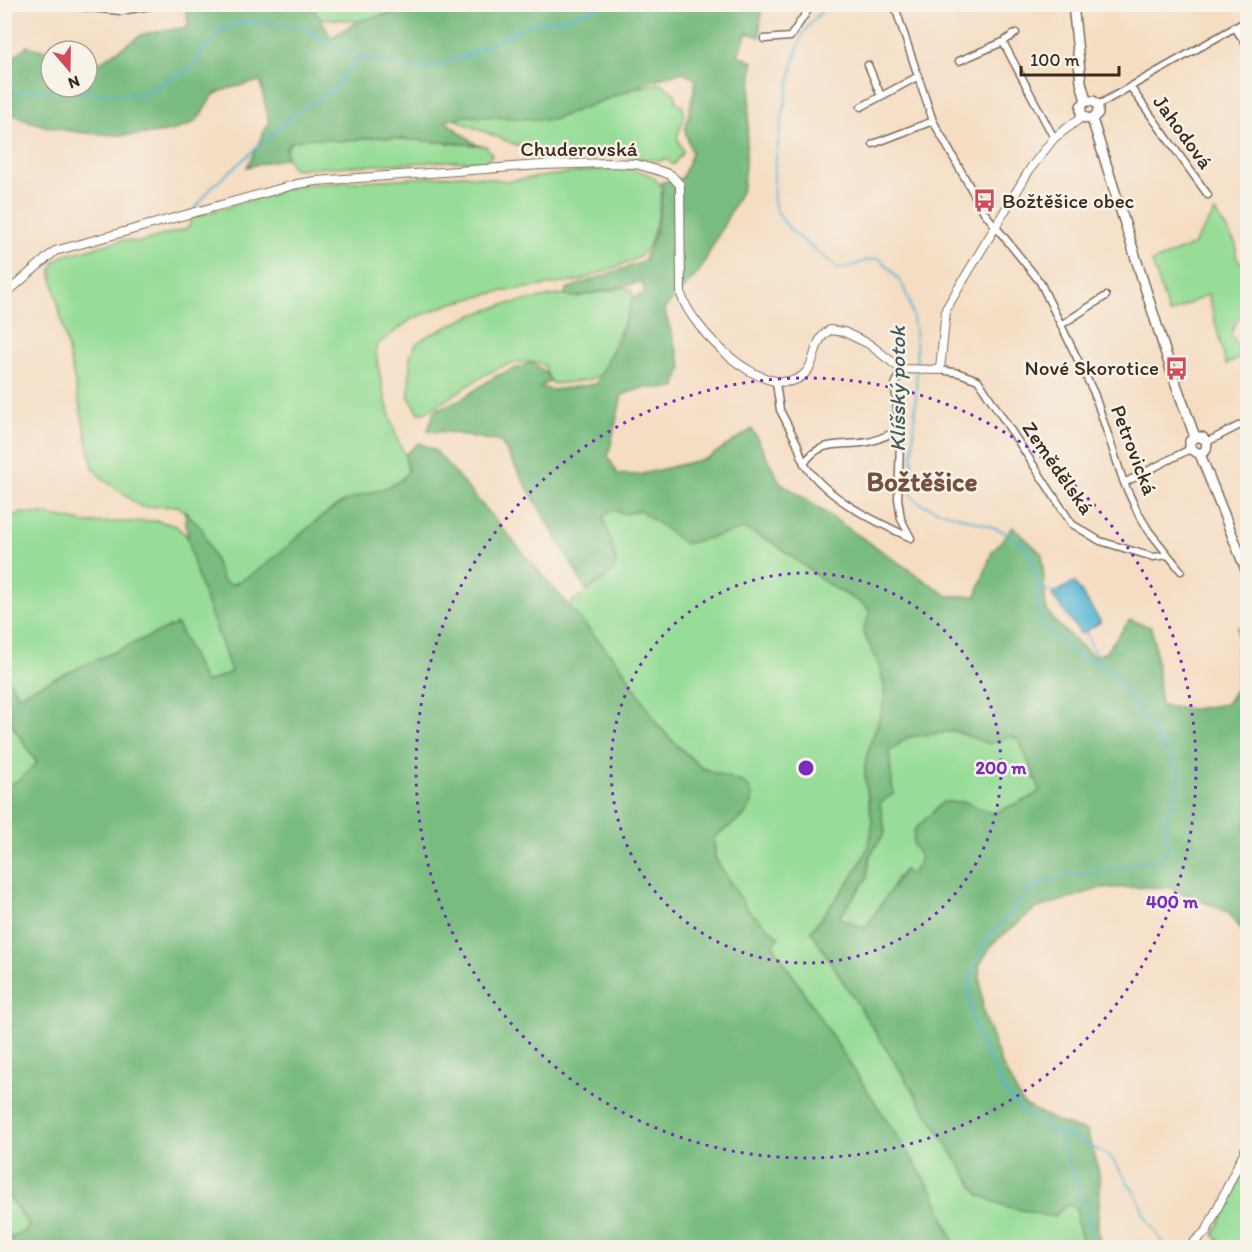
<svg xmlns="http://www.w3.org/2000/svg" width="1252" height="1252" font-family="Itim,sans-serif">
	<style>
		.green { fill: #97dd97; stroke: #69845a; stroke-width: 1.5 }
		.forest { fill: #79bc80; stroke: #5a734f; stroke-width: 1.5; fill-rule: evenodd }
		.water { fill: #57b5d5; stroke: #49707a; stroke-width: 1.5 }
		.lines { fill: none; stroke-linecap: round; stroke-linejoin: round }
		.stream { stroke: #57b5d5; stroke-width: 2 }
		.minor-casing { stroke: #7c6958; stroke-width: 9 }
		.tertiary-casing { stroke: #7c6958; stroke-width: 10 }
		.secondary-casing { stroke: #7c6958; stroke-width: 12 }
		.minor { stroke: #fff; stroke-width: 6 }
		.tertiary { stroke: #fff; stroke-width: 8 }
		.secondary { stroke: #fff; stroke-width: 9 }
		.ring { fill: none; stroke: #7b2cbf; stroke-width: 3; stroke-dasharray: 3 6 }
		.labels { text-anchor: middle; stroke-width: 5; stroke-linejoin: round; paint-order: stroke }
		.street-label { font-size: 21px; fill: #3b2a1e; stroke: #f7f3e8 }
		.poi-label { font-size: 21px; fill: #3b2a1e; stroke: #f7f3e8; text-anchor: start }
		.water-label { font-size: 22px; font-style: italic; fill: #455b5e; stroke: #f7f3e8 }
		.district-label { font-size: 27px; font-weight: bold; fill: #755041; stroke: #f7f3e8 }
		.centre { fill: #7b2cbf; stroke: #f7f3e8; stroke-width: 3 }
		.ring-label { font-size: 18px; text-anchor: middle; font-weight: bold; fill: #7b2cbf; stroke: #f7f3e8; stroke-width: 5; stroke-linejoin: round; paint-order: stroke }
	</style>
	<rect width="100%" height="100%" fill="#f7f3e8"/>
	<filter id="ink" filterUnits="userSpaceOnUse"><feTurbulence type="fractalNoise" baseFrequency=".0167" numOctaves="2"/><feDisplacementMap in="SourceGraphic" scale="12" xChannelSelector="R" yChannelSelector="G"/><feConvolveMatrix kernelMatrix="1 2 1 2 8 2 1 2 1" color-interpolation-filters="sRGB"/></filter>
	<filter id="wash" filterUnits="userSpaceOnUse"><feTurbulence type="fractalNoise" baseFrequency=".008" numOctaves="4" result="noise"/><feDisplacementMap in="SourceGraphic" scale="24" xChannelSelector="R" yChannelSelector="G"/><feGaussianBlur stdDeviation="1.35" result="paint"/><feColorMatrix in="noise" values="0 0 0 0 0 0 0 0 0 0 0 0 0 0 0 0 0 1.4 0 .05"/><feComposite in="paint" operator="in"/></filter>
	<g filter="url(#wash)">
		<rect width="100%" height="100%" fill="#f5ddc3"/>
		<!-- green -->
		<path class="green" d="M308 5H453L404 10 359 21 321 18Z
			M661 83 676 95V102L682 105C687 117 681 126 677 137L683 152 673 165 665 158 661 161 609 154 586 157 534 152V147L519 146 454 119 458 116H488L552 120 636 88Z
			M379 137 486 146 492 155 487 161 481 162 451 161 293 169 285 154 291 142 311 138 342 141Z
			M609 168C627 168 653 169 662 188L658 216 650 243 644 253 632 261 578 281 498 292 449 304 412 319 377 345C372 353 392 425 397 438 400 448 411 460 408 471 402 489 357 494 340 504 302 528 274 569 230 585L223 581 202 529 178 506 141 507 103 479 93 468 51 271 55 262 63 256 123 240 139 242 186 229 190 225V218L300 185 464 175 508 181Z
			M1215 212 1236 244V257L1247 270V315L1237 320 1231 334 1242 356 1226 365 1208 294 1169 314 1152 262 1193 245Z
			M623 288 631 290 634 299 601 374 590 380 554 384 548 378 545 366C505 347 460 396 424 413H419L409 397 410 355 416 344 424 338 470 316 503 305 563 294 576 297Z
			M613 510 626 514 640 510 657 523 723 533 745 529 774 543 828 584 865 605 870 612 863 632C872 648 883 670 884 688 887 714 867 740 865 767 863 793 878 818 869 844 858 876 831 904 811 931L979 1195 1005 1206 1048 1216H1055L1063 1207 1071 1205 1077 1210V1221L1084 1247H955L935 1195 773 945 779 937 747 910 715 858 714 837 744 817 752 796 748 787 744 783 702 768 675 743 658 725 623 669 570 608 571 603 612 573 616 561 603 517Z
			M20 513 44 514 87 523 158 521 176 526 186 535 193 553 201 587 212 613 231 672 205 683 177 624 18 695 5 674V519Z
			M4 713 37 763 19 780 5 787Z
			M955 731 989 744 1010 735 1019 740 1040 790 1031 797 993 814 965 802H943L913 844 922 859 911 876 897 877 891 891 865 928 838 918 867 878 870 855 885 833 880 803 893 794 889 752 908 737Z
			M1247 1161V1247H1223L1214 1235Z
			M4 1191 28 1223 27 1229 7 1248 4 1247Z"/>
		<!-- forest -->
		<path class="forest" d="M192 5H256L275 10 286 5H308L321 18 331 38 359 21 404 10 453 5H761L760 37 747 33 738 55 753 62 743 188 699 272 664 309 682 367 675 388H642L622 395 608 457 618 474 638 475 708 458 752 429 780 482 948 596H976L992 552 1013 527 1042 554 1046 609 1054 621 1093 656 1105 653 1130 620 1151 627C1158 653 1157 679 1161 706L1193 709 1226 704 1237 687 1238 627 1247 631V937L1228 912 1168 887 1101 888 1035 909 992 944 979 966 983 1012 1001 1063 1023 1104 1058 1122 1087 1131C1091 1147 1099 1165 1100 1182 1102 1202 1093 1228 1102 1247H1084L1077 1221V1210L1071 1205 1063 1207 1055 1216H1048L1005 1206 979 1195 811 931C831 904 858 876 869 844 878 817 863 793 865 767 867 740 887 714 884 688 883 670 871 648 863 632L870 612 865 605 828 584 774 543 745 529 685 544 640 510 626 514 613 510 603 517 616 561 612 573 587 591 501 442 448 432 428 431 434 411 463 398 496 376 532 362 548 375 550 381 540 387 553 390 596 384 620 336 633 298 645 293 642 282 576 297 566 296V289L643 262C656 236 663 211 662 182L682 178 692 153 685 131 696 80 684 72 665 76 552 120 467 116 445 121 477 145 379 137 342 141 311 138 291 142 286 147V158L247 167 269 122 260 81C247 85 226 87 215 94 206 101 204 117 193 123 154 145 42 135 5 110L4 65 27 46 51 52V87H87V61L97 64 143 34 189 27 185 7ZM955 731 989 744 1010 736 1019 740 1040 790 1031 797 993 814 965 802H943L914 830 913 844 921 859 911 875 904 870 865 928 839 918 867 878 870 855 885 833 880 803 893 794 889 752 908 737Z
			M419 443 436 451 623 669 658 725 674 743 702 768 744 783C770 807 730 824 714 837L715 858 747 909 779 937 773 945 935 1195 955 1247H7L6 1240 27 1230 28 1223 5 1191V787L19 780 37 763 5 713V674L18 695 177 624 205 683 231 672C215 619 187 566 185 511L202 529 223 581 232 585C276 565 304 524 344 502 364 491 398 491 408 471L405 455Z"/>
		<!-- water -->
		<path class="water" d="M1074 582 1101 622 1081 634 1052 595Z"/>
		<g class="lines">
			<!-- stream -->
			<path class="stream" d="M828 4C820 14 807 25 802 36 791 61 766 188 776 209 790 238 817 248 838 269 854 268 863 258 880 259 889 268 898 276 904 288 929 344 909 434 912 496 927 518 1012 517 1031 556 1041 577 1036 603 1041 625L1078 656 1106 667 1115 675 1180 772 1179 785 1164 822 1169 847 1161 858 1125 867 1071 874 1046 882 1030 890 987 939 975 961 969 990 971 1016 977 1034 1004 1091 1021 1110 1047 1128 1079 1140 1111 1157 1136 1194 1147 1220 1167 1248
				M359 56 405 67 430 68 464 57 535 22 563 19 608 4
				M4 93 39 90 140 95 188 70 221 30 242 22H273L300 26 351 54
				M194 210 212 187 295 114 336 87 347 70 361 57
				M1038 588 1059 593
				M1084 629 1100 665
				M1058 1134 1088 1211 1092 1248"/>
		</g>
	</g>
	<g filter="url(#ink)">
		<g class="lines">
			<defs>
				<path id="minor" d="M50 4 121 11 162 4
					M894 4 933 121 984 212 1040 282 1094 393 1124 483 1137 511 1149 531 1181 571
					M1234 27 1248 46
					M764 39 790 37 812 4
					M1003 42 1054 138
					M959 61 1003 42 1016 33
					M868 65 881 96
					M1131 88 1208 195
					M1098 105 1248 20
					M861 107 917 77
					M873 144 933 121
					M1061 325 1106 296
					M901 369 895 385 900 443 898 498 901 519 911 538
					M940 370 959 373 978 380 1072 524 1100 541 1153 557 1168 555
					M776 383 780 410 797 443 804 464
					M899 431C889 434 878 440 868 442 842 447 820 438 804 464 828 499 872 520 911 538
					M1207 442 1248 421
					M1124 483 1190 449"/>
				<path id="tertiary" d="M4 295 55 251 297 184 316 181 541 165 608 163 636 164 663 172 671 175 680 185 681 294C691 328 761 399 799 378 819 367 810 341 830 330L844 332 869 344 901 369 940 370 946 309 1030 169 1054 138 1083 116
					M1188 1248 1207 1230 1248 1144"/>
				<path id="secondary" d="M1073 4 1081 82 1086 101
					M1086 101H1093L1098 105V113L1092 119
					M1086 101 1081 106V113L1085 118 1092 119
					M1092 119 1172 373 1195 437
					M1195 437H1202L1207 442 1206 450 1200 454
					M1195 437 1190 441V449L1200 454
					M1200 454 1248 575"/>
			</defs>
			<!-- minor casing -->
			<use href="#minor" class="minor-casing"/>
			<!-- tertiary casing -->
			<use href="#tertiary" class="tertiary-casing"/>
			<!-- secondary casing -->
			<use href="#secondary" class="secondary-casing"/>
			<!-- minor -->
			<use href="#minor" class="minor"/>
			<!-- tertiary -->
			<use href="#tertiary" class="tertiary"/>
			<!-- secondary -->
			<use href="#secondary" class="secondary"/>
		</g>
	</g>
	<!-- distance rings -->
	<g class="ring">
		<circle cx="806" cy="768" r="195"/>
		<circle cx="806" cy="768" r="390"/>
	</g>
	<!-- icons -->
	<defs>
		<symbol id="bus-bare" viewBox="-9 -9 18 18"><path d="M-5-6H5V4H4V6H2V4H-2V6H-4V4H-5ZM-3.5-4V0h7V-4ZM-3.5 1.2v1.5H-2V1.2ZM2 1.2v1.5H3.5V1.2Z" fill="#d1495b" stroke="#f7f3e8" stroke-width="2.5" paint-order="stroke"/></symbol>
	</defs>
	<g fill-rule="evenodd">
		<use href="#bus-bare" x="968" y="184" width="33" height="33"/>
		<use href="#bus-bare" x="1160" y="352" width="33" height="33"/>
	</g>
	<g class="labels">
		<!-- street labels -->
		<g class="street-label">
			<text transform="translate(1183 132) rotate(54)" y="7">Jahodová</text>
			<text x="579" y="156">Chuderovská</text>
			<text transform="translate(1134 450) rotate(69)" y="7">Petrovická</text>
			<text transform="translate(1058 468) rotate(55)" y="7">Zemědělská</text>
		</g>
		<!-- poi labels -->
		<g class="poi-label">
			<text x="1002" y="208">Božtěšice obec</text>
			<text x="1159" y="375" text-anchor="end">Nové Skorotice</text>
		</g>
		<!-- water labels -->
		<g class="water-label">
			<text transform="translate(897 389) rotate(-90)" y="8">Klíšský potok</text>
		</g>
		<!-- district labels -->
		<g class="district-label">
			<text x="922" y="491">Božtěšice</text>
		</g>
	</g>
	<circle cx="806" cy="768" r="9" class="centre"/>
	<g class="ring-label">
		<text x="1001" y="774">200 m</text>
		<text x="1172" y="908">400 m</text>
	</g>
	<!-- margin -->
	<rect width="1252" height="1252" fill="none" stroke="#f7f3e8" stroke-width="24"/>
	<!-- north arrow -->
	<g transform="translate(69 69) rotate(160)"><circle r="28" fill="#f7f3e8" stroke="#aca397" stroke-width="1.5"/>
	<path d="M0-4.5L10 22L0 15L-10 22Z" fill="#d1495b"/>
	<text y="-9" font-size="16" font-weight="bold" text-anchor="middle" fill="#3b2a1e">N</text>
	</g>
	<!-- scale -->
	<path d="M1021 66v9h98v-9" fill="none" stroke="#3b2a1e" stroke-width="3"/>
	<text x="1030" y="66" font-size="18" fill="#3b2a1e" stroke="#f7f3e8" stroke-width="4.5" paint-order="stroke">100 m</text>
</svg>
